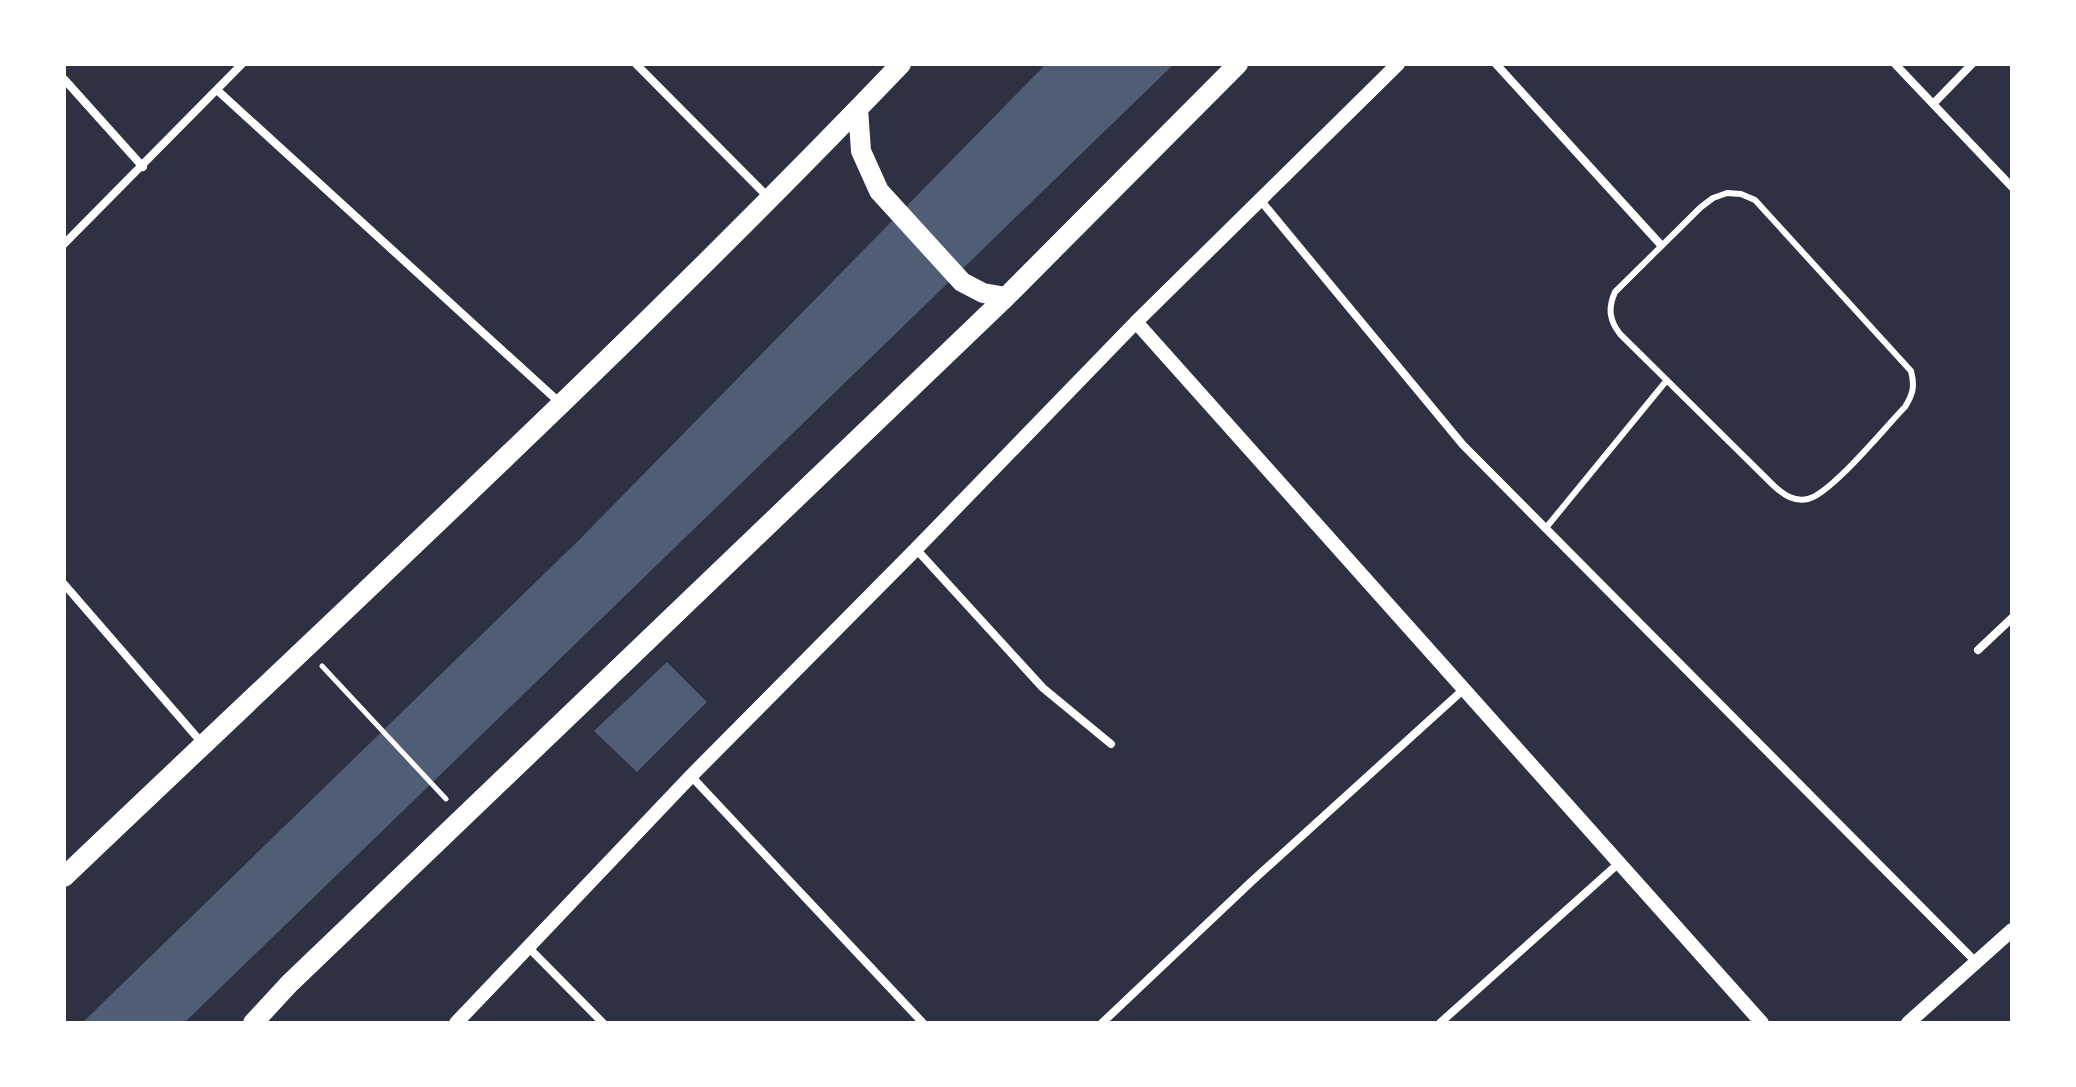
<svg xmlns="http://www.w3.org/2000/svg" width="2076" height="1087" font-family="'PT Sans Narrow',sans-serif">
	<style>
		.water { fill: #4f5d75 }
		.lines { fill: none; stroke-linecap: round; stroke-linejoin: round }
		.path { stroke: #fff; stroke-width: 5 }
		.service { stroke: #fff; stroke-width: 6 }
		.minor { stroke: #fff; stroke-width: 8 }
		.tertiary { stroke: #fff; stroke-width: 14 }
		.primary { stroke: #fff; stroke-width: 20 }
	</style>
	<rect width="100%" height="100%" fill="#2d3142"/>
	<!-- water -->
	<path class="water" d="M1046 64H1174L184 1023H82L579 540Z
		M667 662 707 702 637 772 594 731Z"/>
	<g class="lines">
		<!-- path -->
		<path class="path" d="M322 666 446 799"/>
		<!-- service -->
		<path class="service" d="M1727 193 1741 194 1755 200 1911 371C1915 386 1913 394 1905 407 1886 426 1831 494 1808 499 1794 502 1784 495 1774 486L1620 334C1609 320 1608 308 1615 292L1701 207 1713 198Z
			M1545 529 1667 380"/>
		<!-- minor -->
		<path class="minor" d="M636 64 768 197
			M1496 64 1661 245
			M1895 64 2012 187
			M64 79 143 167
			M217 90 559 402
			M1933 104 1972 64
			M1261 201 1463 445 1976 962
			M64 244 242 64
			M916 549 1043 688 1111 744
			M64 584 202 743
			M1978 650 2012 618
			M691 776 923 1023
			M529 948 603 1023
			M1102 1023 1251 882 1464 689
			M1440 1023 1619 863"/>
		<!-- tertiary -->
		<path class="tertiary" d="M1136 322 1762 1023
			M456 1023 691 776 916 549 1136 322 1398 64
			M1908 1023 2012 930"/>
		<!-- primary -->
		<path class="primary" d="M858 109 861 151 879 191 962 282 983 293 1006 297
			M64 877C345 609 632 345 901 64
			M253 1023 289 984 1006 297 1238 64"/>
	</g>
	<!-- border -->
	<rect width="2076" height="1087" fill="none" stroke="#ffffff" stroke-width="132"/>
</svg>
